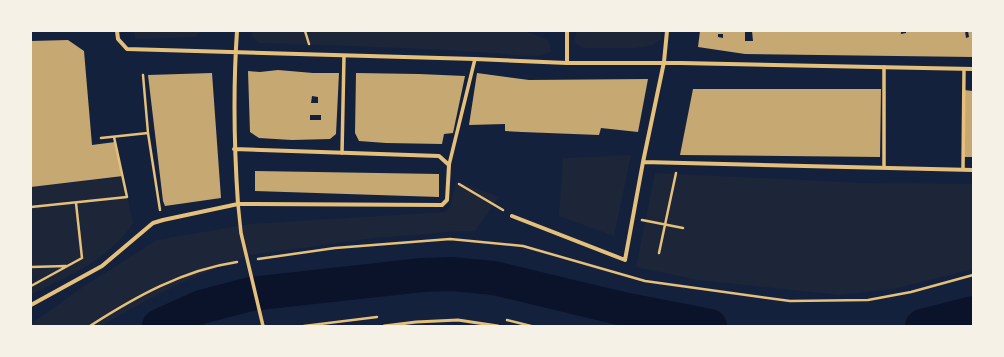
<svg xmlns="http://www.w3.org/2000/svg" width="1004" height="357" font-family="Montserrat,sans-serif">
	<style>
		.green { fill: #1d2539 }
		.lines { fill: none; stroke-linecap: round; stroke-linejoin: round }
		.river { stroke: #0b132b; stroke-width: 34 }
		.building { fill: #c6a872; fill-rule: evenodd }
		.path { stroke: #e5c07b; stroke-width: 2.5 }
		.service { stroke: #e5c07b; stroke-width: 3 }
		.pedestrian { stroke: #e5c07b; stroke-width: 3.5 }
		.minor { stroke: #e5c07b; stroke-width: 4 }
	</style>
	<rect width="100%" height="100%" fill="#14213d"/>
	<!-- green -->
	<path class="green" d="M134 31H201L196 37 135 39Z
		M253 31 526 32 542 37 549 41 551 51C538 60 510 54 494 53 416 48 338 45 259 43L252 37Z
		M579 31H661V39L653 45 636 48H584L574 43 576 33Z
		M631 155 614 236 559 216 563 158Z
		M655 173 864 183 973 184V269L893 289 840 295 698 280 636 267Z
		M123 177 133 223C112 258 66 277 31 295V187Z
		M456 181 499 197 475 231H461L374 238 250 255 187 280 149 299 101 326H31V324L83 287 157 240 250 224 445 212 450 207Z"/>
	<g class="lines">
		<!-- river -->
		<path class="river" d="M159 326 201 307 251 294 422 275 451 274 494 278 623 309 710 326
			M922 326 973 313"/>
	</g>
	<!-- building -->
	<path class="building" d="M700 31H745V41H753L752 31H901V34L906 33V31H965L966 38 969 37 968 31H973V57L745 54 698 47ZM718 34H723V38L718 37Z
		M68 40 84 51 92 145 115 142 123 176 31 187V41Z
		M278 70 313 73H339L336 134 330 139 292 140 259 138 250 132 248 71 260 72ZM312 96 318 97V103H311ZM310 115H321V120H310Z
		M212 73 221 198 165 206 163 201 148 75Z
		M356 73 419 74 465 76 453 133 444 134 442 144 386 143 359 141 355 133Z
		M477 73 529 80 648 79 638 132 601 128 599 135 522 132 505 131V124L469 125Z
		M693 89H881L880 157 680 155Z
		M964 90 973 91V157H964Z
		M255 171 439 174V197L255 191Z"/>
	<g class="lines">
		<!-- path -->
		<path class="path" d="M305 31 309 44
			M148 133 160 210
			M101 138 148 133 143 75
			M459 184 503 210
			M31 207 127 197 114 137
			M642 220 683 228
			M659 253 676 173
			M258 259 335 248 450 239 523 246 645 281 790 301 868 300 911 292 973 275
			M31 267 66 266
			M31 286 82 258 76 203
			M507 320 531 326
			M90 326C135 297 183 270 237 262
			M304 326 377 317"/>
		<!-- service -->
		<path class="service" d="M384 326 416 322 458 320 498 326"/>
		<!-- pedestrian -->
		<path class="pedestrian" d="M342 153 344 56
			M449 165 475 59
			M884 167V67
			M963 169 964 69
			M238 204 241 233 263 326"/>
		<!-- minor -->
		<path class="minor" d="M117 31 118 39 127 49 475 59 567 63H681L973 69
			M237 31C233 89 234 146 238 204
			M567 63V31
			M643 162 973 170
			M512 216 625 260 643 162 664 62 667 31
			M31 305 102 266 153 223 163 220 238 204 442 205 447 200 449 165 439 156 234 149"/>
	</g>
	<!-- border -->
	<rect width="1004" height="357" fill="none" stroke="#f6f1e7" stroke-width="64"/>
</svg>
